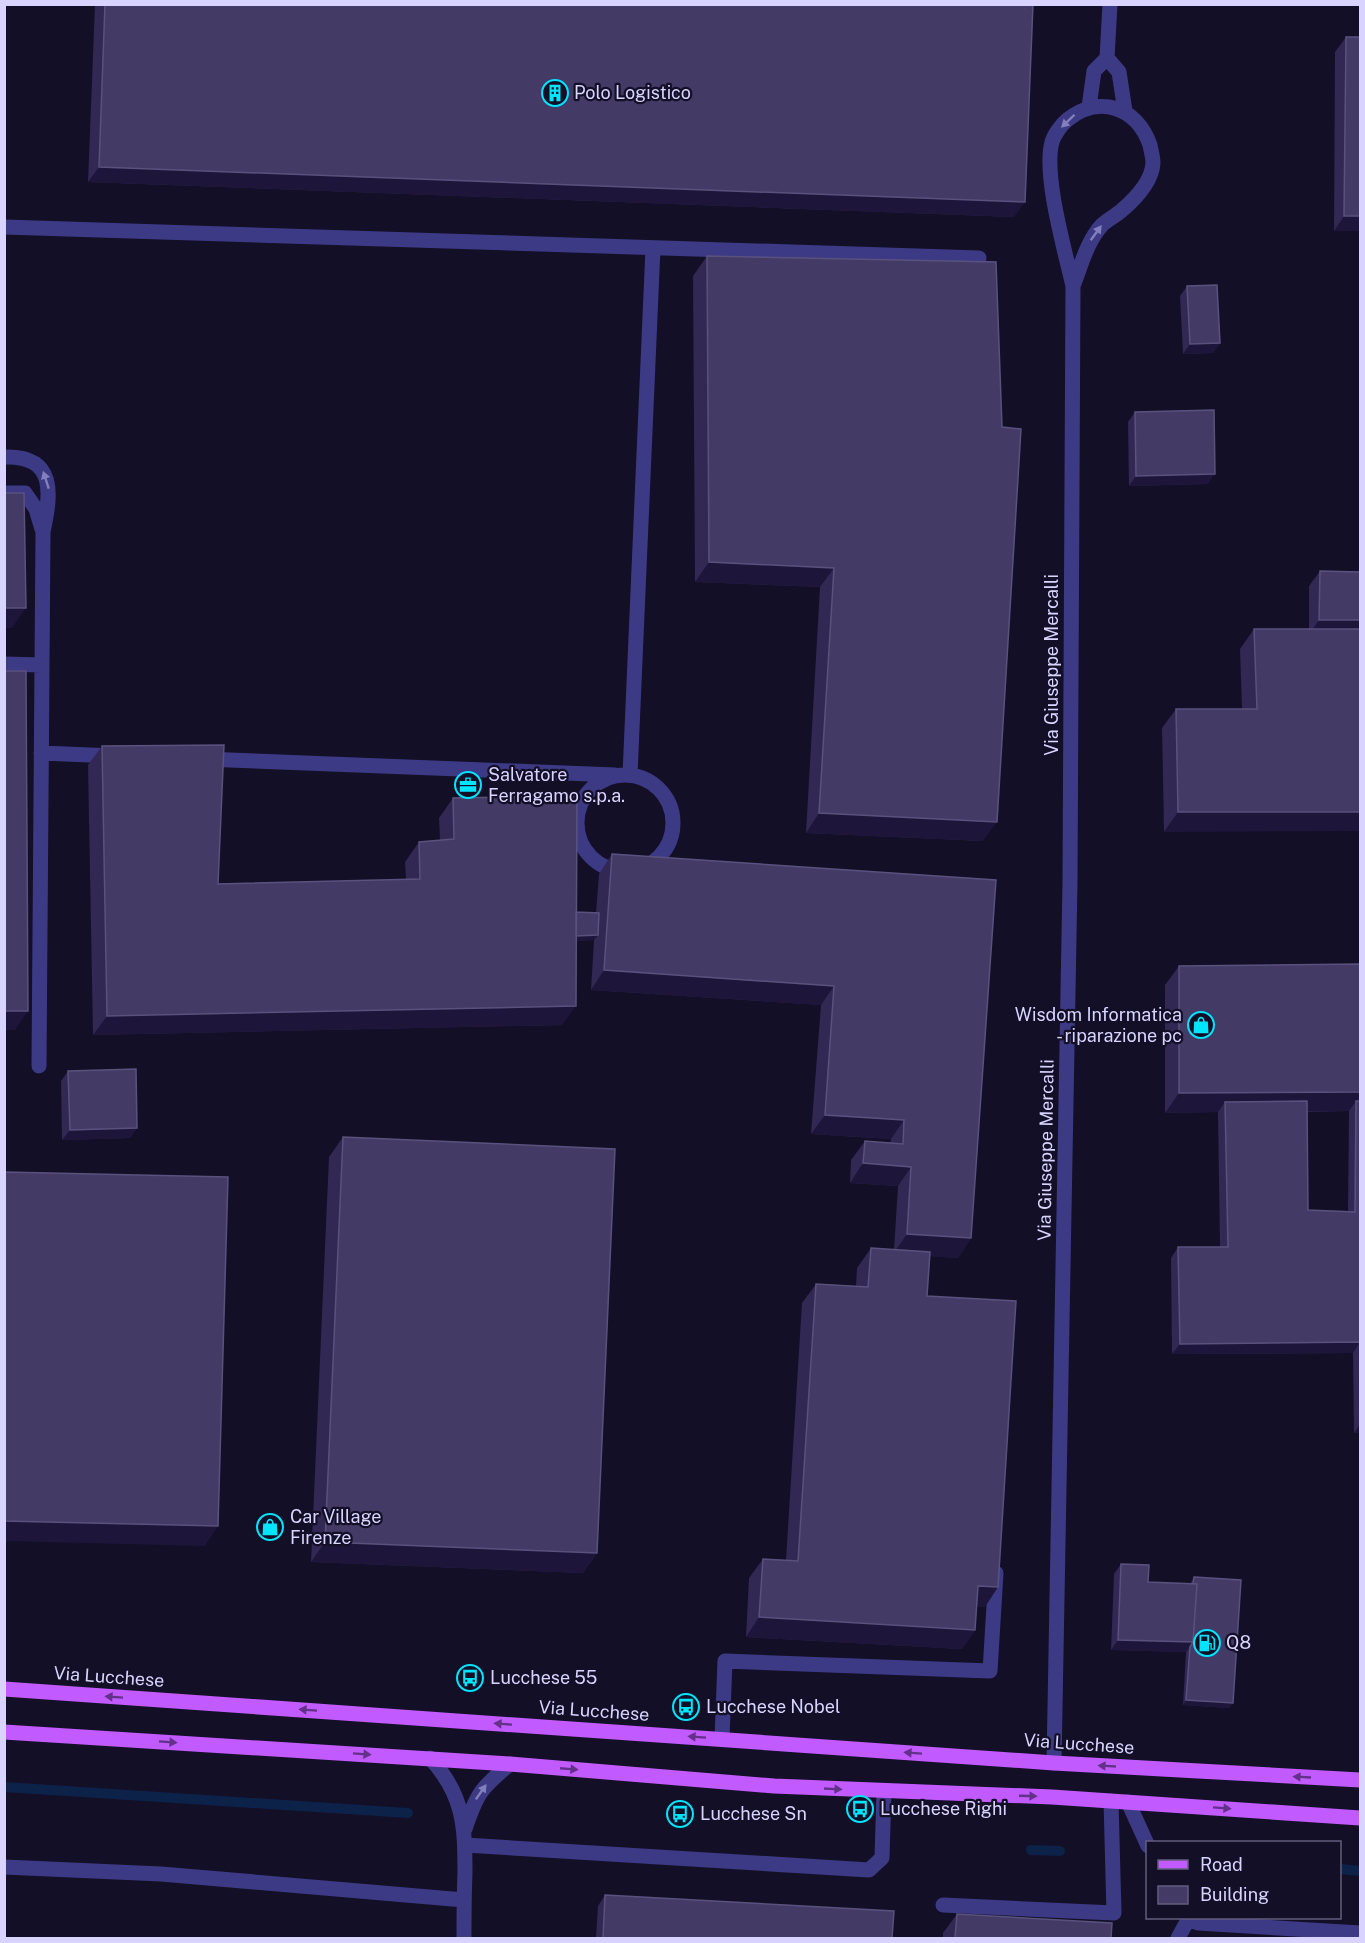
<svg xmlns="http://www.w3.org/2000/svg" width="1365" height="1943" font-family="'Public Sans',sans-serif">
	<style>
		.lines { fill: none; stroke-linecap: round; stroke-linejoin: round }
		.stream { stroke: #0c2248; stroke-width: 10 }
		.minor { stroke: #3d3a85; stroke-width: 15 }
		.major { stroke: #c25bff; stroke-width: 15 }
		.wall { fill: #312854; fill-rule: evenodd }
		.shaded-wall { fill: #1d163a }
		.building { fill: #433a66; stroke: #5a527e; stroke-width: 1.5 }
		.oneway { fill: #837fbc }
		.oneway2 { fill: #623188 }
		.labels { text-anchor: middle; stroke-width: 4.5; stroke-linejoin: round; paint-order: stroke }
		.poi-label { font-size: 18px; fill: #d9d4ff; stroke: #130f26; text-anchor: start }
		.street-label { font-size: 18px; fill: #d9d4ff; stroke: #130f26 }
	</style>
	<rect width="100%" height="100%" fill="#130f26"/>
	<g class="lines">
		<!-- stream -->
		<path class="stream" d="M4 1787 408 1813
			M1031 1850 1060 1851
			M1340 1869 1360 1871"/>
		<!-- minor -->
		<path class="minor" d="M1107 58 1119 72 1125 111
			M1089 107 1094 71 1107 58 1110 4
			M4 227 979 258
			M4 457C57 455 51 495 43 532L39 1066
			M4 493H25L36 509 42 529
			M4 664 42 665
			M41 753 114 756
			M204 759 615 775
			M577 823a48 48 0 1 1 96 0a48 48 0 1 1-96 0Z
			M630 775 653 248
			M722 1739 725 1661 990 1671 996 1573
			M430 1758C464 1795 465 1826 465 1874 464 1895 464 1917 464 1938
			M1054 1763 1070 882 1073 286C1065 251 1043 175 1052 142 1054 135 1061 125 1067 120 1099 94 1137 107 1150 145 1151 151 1153 157 1153 163 1152 182 1134 200 1121 211 1115 216 1107 220 1102 225 1087 241 1081 266 1073 286
			M1128 1802 1148 1846
			M465 1829C477 1793 481 1788 510 1764
			M465 1845 869 1870 882 1858 884 1791
			M4 1867 161 1874 464 1900
			M943 1905 1114 1913 1111 1801
			M1188 1918 1198 1923 1360 1933
			M1178 1938 1189 1918"/>
		<!-- major -->
		<path class="major" d="M4 1689 1054 1763 1360 1780
			M4 1732 510 1764 774 1786 1052 1797 1360 1818"/>
	</g>
	<!-- wall -->
	<path class="wall" d="M95 4H1033L1014 217 88 182Z
		M1346 37 1360 231H1334L1335 52Z
		M707 256 983 841 806 833 820 587 695 582 693 276Z
		M1187 286 1220 343 1213 353 1183 354 1180 296Z
		M1135 412 1208 484 1129 486 1128 422Z
		M1320 571 1360 572 1164 832 1162 728 1176 709H1242L1240 649 1254 629H1309V586Z
		M102 746 218 884 406 880 405 862 419 842 440 840 439 818 453 798 576 912 596 913 599 874 612 854 996 880 971 1238 958 1258 930 1256 927 1296 985 1607 977 1606 975 1630 962 1649 746 1637 749 1578 763 1559 786 1560 802 1303 816 1284 856 1286 857 1268 871 1248 894 1250 898 1186 850 1183 851 1160 865 1141 890 1143 891 1139 811 1134 821 1005 591 990 594 940 576 941 562 1025 93 1035 88 765Z
		M1360 964V1433H1354L1353 1353 1172 1354 1171 1258 1178 1247H1220L1218 1112 1165 1113V985L1179 966ZM1349 1111 1348 1211 1308 1210 1307 1112Z
		M68 1071 137 1128 130 1138 62 1140 61 1081Z
		M343 1137 597 1553 583 1573 311 1562 329 1157Z
		M1121 1564 1148 1582 1190 1584 1194 1577 1233 1703 1229 1708 1183 1705 1186 1652 1111 1650 1114 1574Z
		M605 1895 892 1938H596L598 1906Z
		M957 1914 1111 1938H943V1933Z"/>
	<!-- shaded-wall -->
	<path class="shaded-wall" d="M99 167 1025 202 1014 217 88 182Z
		M1344 216H1360V231H1334Z
		M1220 343 1213 353 1183 354 1190 344Z
		M1215 474 1208 484 1129 486 1136 476Z
		M709 562 834 568 820 587 695 582Z
		M4 608H26L12 628H4Z
		M1319 620H1360V635H1309Z
		M1178 812H1360V831L1164 832Z
		M819 813 997 822 983 841 806 833Z
		M598 935 594 940 563 942 566 937Z
		M604 970 834 986 821 1005 591 990Z
		M576 1006 562 1025 93 1035 107 1016Z
		M4 1011H28L15 1030H4Z
		M1360 1092V1111L1356 1101 1349 1111 1226 1112 1225 1102 1218 1112 1165 1113 1179 1093Z
		M825 1115 904 1120 891 1139 811 1134Z
		M137 1128 130 1138 62 1140 70 1130Z
		M863 1163 911 1167 898 1186 850 1183Z
		M907 1234 971 1238 958 1258 893 1254Z
		M1360 1342 1353 1353 1172 1354 1180 1344Z
		M1360 1424V1433H1354Z
		M4 1521 218 1526 205 1546 4 1541Z
		M325 1542 597 1553 583 1573 311 1562Z
		M978 1586 998 1587 985 1607 965 1605Z
		M759 1617 975 1630 962 1649 746 1637Z
		M1118 1640 1193 1642 1186 1652 1111 1650Z
		M1186 1700 1233 1703 1229 1708 1183 1705Z"/>
	<!-- building -->
	<path class="building" d="M105 4H1033L1025 202 99 167Z
		M1346 37H1360V216H1344Z
		M707 256 996 262 1002 427 1021 429 997 822 819 813 834 568 709 562Z
		M1217 285 1220 343 1190 344 1187 286Z
		M1214 410 1215 474 1136 476 1135 412Z
		M4 493H24L26 608H4Z
		M1320 571 1360 572V620H1319Z
		M1254 629H1360V812H1178L1176 709H1257Z
		M4 671H26L28 1011H4Z
		M224 745 218 884 420 879 419 842 454 839 453 798 577 796 576 1006 107 1016 102 746Z
		M612 854 996 880 971 1238 907 1234 911 1167 863 1163 865 1141 903 1144 904 1120 825 1115 834 986 604 970Z
		M576 912 599 913 598 935 576 936Z
		M1360 964V1092L1179 1093V966Z
		M136 1069 137 1128 70 1130 68 1071Z
		M1307 1101 1308 1210 1355 1212 1356 1101H1360V1375V1342L1180 1344 1178 1247H1228L1225 1102Z
		M343 1137 615 1149 597 1553 325 1542Z
		M4 1172 228 1177 218 1526 4 1521Z
		M871 1248 930 1252 927 1296 1016 1301 998 1587 978 1586 975 1630 759 1617 763 1559 798 1561 816 1284 868 1287Z
		M1121 1564 1149 1565 1148 1582 1197 1584 1193 1642 1118 1640Z
		M1194 1577 1241 1580 1233 1703 1186 1700 1190 1647 1193 1642 1197 1584H1193Z
		M605 1895 894 1911 892 1938H603Z
		M957 1914 1112 1923 1111 1938H955Z"/>
	<!-- one-way arrows -->
	<defs><path id="oneway-solid" d="M-6-.8H1V-3.2L6.5 0L1 3.2V.8H-6Z" transform="scale(1.5)"/></defs>
	<g class="oneway">
		<use href="#oneway-solid" transform="translate(1068 121) rotate(136)"/>
		<use href="#oneway-solid" transform="translate(1096 233) rotate(-54)"/>
		<use href="#oneway-solid" transform="translate(46 480) rotate(-108)"/>
		<use href="#oneway-solid" transform="translate(481 1792) rotate(-55)"/>
	</g>
	<g class="oneway2">
		<use href="#oneway-solid" transform="translate(114 1697) rotate(-176)"/>
		<use href="#oneway-solid" transform="translate(308 1710) rotate(-176)"/>
		<use href="#oneway-solid" transform="translate(503 1724) rotate(-176)"/>
		<use href="#oneway-solid" transform="translate(697 1737) rotate(-176)"/>
		<use href="#oneway-solid" transform="translate(168 1742) rotate(4)"/>
		<use href="#oneway-solid" transform="translate(913 1753) rotate(-176)"/>
		<use href="#oneway-solid" transform="translate(362 1754) rotate(4)"/>
		<use href="#oneway-solid" transform="translate(1107 1766) rotate(-177)"/>
		<use href="#oneway-solid" transform="translate(569 1769) rotate(5)"/>
		<use href="#oneway-solid" transform="translate(1302 1777) rotate(-177)"/>
		<use href="#oneway-solid" transform="translate(833 1789) rotate(3)"/>
		<use href="#oneway-solid" transform="translate(1028 1796) rotate(2)"/>
		<use href="#oneway-solid" transform="translate(1222 1808) rotate(4)"/>
	</g>
	<!-- icons -->
	<defs>
		<symbol id="building-ring" viewBox="-11 -11 22 22"><circle r="9.5" fill="#130f26" stroke="#00e5ff" stroke-width="1.5"/><path d="M-4-6H4V6H1V3H-1V6H-4ZM-2.5-4.3h1.7v1.8h-1.7ZM.8-4.3h1.7v1.8H.8ZM-2.5-1h1.7V.8h-1.7ZM.8-1h1.7V.8H.8Z" fill="#00e5ff"/></symbol>
		<symbol id="office-ring" viewBox="-11 -11 22 22"><circle r="9.5" fill="#130f26" stroke="#00e5ff" stroke-width="1.5"/><path d="M-6-3h4V-5.5h4V-3h4V5H-6ZM-1-4.5V-3h2v-1.5ZM-6 0V1H6V0Z" fill="#00e5ff"/></symbol>
		<symbol id="shop-ring" viewBox="-11 -11 22 22"><circle r="9.5" fill="#130f26" stroke="#00e5ff" stroke-width="1.5"/><path d="M-5-2.5h2.3a2.7 3.5 0 0 1 5.4 0H5L5.5 6h-11ZM-1.5-2.5h3a1.5 2.3 0 0 0-3 0Z" fill="#00e5ff"/></symbol>
		<symbol id="fuel-ring" viewBox="-11 -11 22 22"><circle r="9.5" fill="#130f26" stroke="#00e5ff" stroke-width="1.5"/><path d="M-5.5-6h7V0h2V4h1.3V-2.5L3-4.5l.8-.8L6-3V5H2.5V1h-1V6h-7ZM-4.2-4.7v3.2H.2V-4.7Z" fill="#00e5ff"/></symbol>
		<symbol id="bus-ring" viewBox="-11 -11 22 22"><circle r="9.5" fill="#130f26" stroke="#00e5ff" stroke-width="1.5"/><path d="M-5-6H5V4H4V6H2V4H-2V6H-4V4H-5ZM-3.5-4V0h7V-4ZM-3.5 1.2v1.5H-2V1.2ZM2 1.2v1.5H3.5V1.2Z" fill="#00e5ff"/></symbol>
	</defs>
	<g fill-rule="evenodd">
		<use href="#building-ring" x="540" y="78" width="30" height="30"/>
		<use href="#office-ring" x="453" y="770" width="30" height="30"/>
		<use href="#shop-ring" x="1186" y="1010" width="30" height="30"/>
		<use href="#shop-ring" x="255" y="1512" width="30" height="30"/>
		<use href="#fuel-ring" x="1192" y="1628" width="30" height="30"/>
		<use href="#bus-ring" x="455" y="1663" width="30" height="30"/>
		<use href="#bus-ring" x="671" y="1692" width="30" height="30"/>
		<use href="#bus-ring" x="845" y="1794" width="30" height="30"/>
		<use href="#bus-ring" x="665" y="1799" width="30" height="30"/>
	</g>
	<g class="labels">
		<!-- poi labels -->
		<g class="poi-label">
			<text x="574" y="99">Polo Logistico</text>
			<text x="488" y="781">Salvatore<tspan x="488" dy="21">Ferragamo s.p.a.</tspan></text>
			<text x="1182" y="1021" text-anchor="end">Wisdom Informatica<tspan x="1182" dy="21">- riparazione pc</tspan></text>
			<text x="290" y="1523">Car Village<tspan x="290" dy="21">Firenze</tspan></text>
			<text x="1226" y="1649">Q8</text>
			<text x="490" y="1684">Lucchese 55</text>
			<text x="706" y="1713">Lucchese Nobel</text>
			<text x="880" y="1815">Lucchese Righi</text>
			<text x="700" y="1820">Lucchese Sn</text>
		</g>
		<!-- street labels -->
		<g class="street-label">
			<text transform="translate(1052 665) rotate(-90)" y="6">Via Giuseppe Mercalli</text>
			<text transform="translate(1046 1150) rotate(-89)" y="6">Via Giuseppe Mercalli</text>
			<text transform="translate(109 1677) rotate(4)" y="6">Via Lucchese</text>
			<text transform="translate(594 1711) rotate(4)" y="6">Via Lucchese</text>
			<text transform="translate(1079 1744) rotate(4)" y="6">Via Lucchese</text>
		</g>
	</g>
	<!-- border -->
	<rect width="1365" height="1943" fill="none" stroke="#d9d4ff" stroke-width="12"/>
	<!-- legend -->
	<rect x="1146" y="1841" width="195" height="78" fill="#130f26" stroke="#625e7d" stroke-width="1.5"/>
	<rect x="1158" y="1860" width="30" height="9" fill="#c25bff" stroke="#625e7d" stroke-width="1.5"/>
	<text x="1200" y="1871" font-size="18" fill="#d9d4ff">Road</text>
	<rect x="1158" y="1886" width="30" height="18" fill="#433a66" stroke="#625e7d" stroke-width="1.5"/>
	<text x="1200" y="1901" font-size="18" fill="#d9d4ff">Building</text>
</svg>
